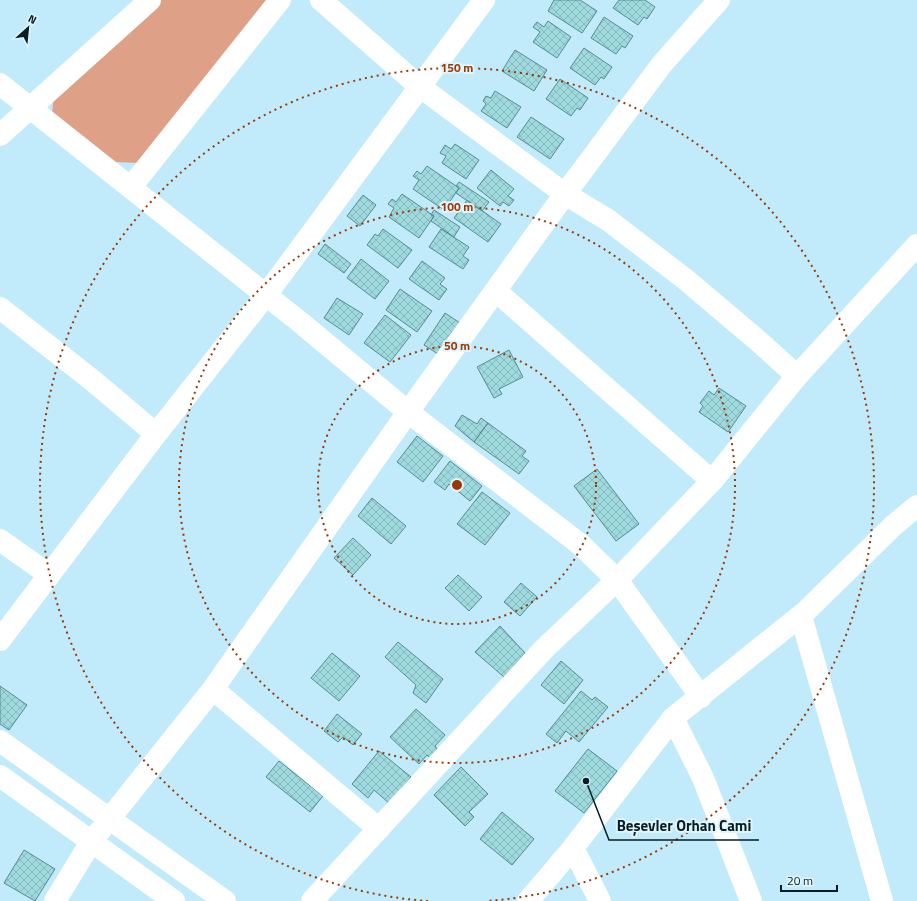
<svg xmlns="http://www.w3.org/2000/svg" width="917" height="901" font-family="'Titillium Web',sans-serif">
	<style>
		.park { fill: #dea087 }
		.building { fill: url(#building-cross-hatch); stroke: #548d92 }
		.lines { fill: none; stroke-linecap: round; stroke-linejoin: round }
		.minor { stroke: #fff; stroke-width: 22 }
		.ring { fill: none; stroke: #9d3900; stroke-width: 2; stroke-dasharray: 2 4 }
		.centre { fill: #9d3900; stroke: #e0f4fc; stroke-width: 2 }
		.ring-label { font-size: 12px; text-anchor: middle; font-weight: bold; fill: #9d3900; stroke: #e0f4fc; stroke-width: 4; stroke-linejoin: round; paint-order: stroke }
		.leader { fill: none; stroke: #071c23; stroke-width: 1.5 }
		.callout-dot { fill: #071c23; stroke: #e0f4fc; stroke-width: 1.5 }
		.callout-label { font-size: 15px; text-anchor: middle; font-weight: bold; fill: #071c23; stroke: #e0f4fc; stroke-width: 4; stroke-linejoin: round; paint-order: stroke }
	</style>
	<defs>
		<pattern id="building-cross-hatch" width="8" height="8" patternUnits="userSpaceOnUse"><rect width="8" height="8" fill="#9ed9de"/><path d="M0 0l8 8M0 8l8-8" fill="none" stroke="#87babe"/></pattern>
	</defs>
	<rect width="100%" height="100%" fill="#c1ebfa"/>
	<!-- park -->
	<path class="park" d="M159 0H271L139 163 114 162 52 113 54 96Z"/>
	<!-- building -->
	<path class="building" d="M554 0H580L597 11 582 33 548 11Z
		M619 0H645L655 7 647 19 644 17 638 25 613 8Z
		M604 17 633 36 625 48 622 46 616 54 591 38Z
		M548 21 571 37 557 58 533 42 540 32 533 27 537 22 544 27Z
		M584 48 612 67 604 79 601 77 595 85 570 68Z
		M515 50 547 70 534 91 502 71Z
		M560 79 588 98 580 110 577 108 571 116 546 99Z
		M495 91 521 107 507 128 481 111 486 104 483 101 486 96 491 98Z
		M531 117 564 139 550 159 517 137Z
		M455 144 479 160 466 179 442 163 446 156 440 153 445 145 451 149Z
		M427 166 459 188 444 210 413 189 419 180 413 176 417 171 421 174Z
		M491 170 514 189 508 196 514 200 509 206 503 202 500 206 477 188Z
		M459 182 489 202 482 211 456 193 459 188 456 186Z
		M402 194 434 216 419 238 389 217 394 208 388 204 392 199 396 202Z
		M363 195 376 205 360 226 347 216Z
		M467 200 501 224 488 242 454 218Z
		M434 210 460 227 454 237 431 221 434 216 431 215Z
		M383 229 412 250 398 268 367 245 375 234 378 236Z
		M441 229 469 247 463 256 469 260 463 269 429 247Z
		M325 244 351 264 344 273 318 254Z
		M361 259 389 281 375 299 347 278Z
		M422 261 445 278 440 284 447 289 439 300 409 279Z
		M400 289 432 311 417 332 386 310Z
		M337 298 363 314 349 335 324 318Z
		M445 313 460 323 438 354 424 345Z
		M385 315 411 335 390 362 364 343Z
		M509 350 523 377 499 389 502 394 494 398 477 367Z
		M719 388 746 406 728 432 699 412 703 406 700 403 709 391 714 395Z
		M462 415 477 424 481 418 488 423 474 442 455 426Z
		M488 423 526 451 522 456 529 461 519 474 474 442Z
		M417 436 443 456 423 482 397 462Z
		M450 461 482 486 470 501 449 484 445 490 434 482Z
		M597 469 639 524 616 541 574 486Z
		M482 492 510 513 485 545 457 524Z
		M372 498 406 526 391 544 358 516Z
		M353 538 371 555 353 575 334 558Z
		M458 575 482 597 469 611 445 588Z
		M521 583 537 597 520 616 504 602Z
		M500 626 525 653 504 677 475 652Z
		M398 642 443 679 426 703 413 693 416 685 385 657Z
		M332 653 360 676 339 701 311 678Z
		M561 661 583 680 564 704 541 685Z
		M0 686 27 705 9 730 0 724Z
		M581 691 592 700 595 697 608 707 579 742 566 731 557 743 546 734Z
		M416 709 445 735 435 746 438 750 430 758 427 755 419 764 390 737Z
		M337 714 362 734 353 745 343 737 338 742 324 731Z
		M588 749 617 771 584 813 555 791Z
		M379 751 411 777 389 803 374 790 368 798 352 784Z
		M279 761 323 796 310 812 266 777Z
		M461 767 488 794 469 812 474 817 465 826 434 795Z
		M502 812 534 839 512 865 480 839Z
		M24 850 55 869 35 901 4 883Z"/>
	<g class="lines">
		<!-- minor -->
		<path class="minor" d="M321 0 419 86 565 194 608 220 685 279 756 339 797 376
			M0 84 300 322 408 412 581 545 617 580 701 697
			M0 135 150 0
			M131 187 280 0
			M496 291 712 481
			M0 308 92 380 156 434
			M0 540 48 574
			M801 616 882 901
			M0 640 156 434 266 295 484 0
			M213 689 379 829
			M673 718 703 778 751 901
			M0 741 225 901
			M0 776 174 901
			M573 848 600 901
			M55 901 91 842 213 689 408 412 565 194 662 64 719 0
			M312 901 544 649 617 580 712 481 797 376 917 245
			M528 901 573 848 673 718 805 612 894 525 917 506"/>
	</g>
	<!-- distance rings -->
	<g class="ring">
		<circle cx="457" cy="485" r="139"/>
		<circle cx="457" cy="485" r="278"/>
		<path d="M428 901A417 417 0 1 1 486 901"/>
	</g>
	<circle cx="457" cy="485" r="6" class="centre"/>
	<g class="ring-label">
		<text x="457" y="72">150 m</text>
		<text x="457" y="211">100 m</text>
		<text x="457" y="350">50 m</text>
	</g>
	<!-- callouts -->
	<path class="leader" d="M586 781L609 840H759"/>
	<circle class="callout-dot" cx="586" cy="781" r="4"/>
	<g class="callout-label">
		<text x="684" y="831">Beşevler Orhan Cami</text>
	</g>
	<!-- north arrow -->
	<g transform="translate(28 28) rotate(27)" stroke="#e0f4fc" stroke-width="3" paint-order="stroke">
	<path d="M0-3L7 15L0 10L-7 15Z" fill="#071c23"/>
	<text y="-6" font-size="11" font-weight="bold" text-anchor="middle" fill="#071c23">N</text>
	</g>
	<!-- scale -->
	<path d="M781 885v6h56v-6" fill="none" stroke="#071c23" stroke-width="2"/>
	<text x="787" y="885" font-size="12" fill="#071c23" stroke="#e0f4fc" stroke-width="3" paint-order="stroke">20 m</text>
</svg>
